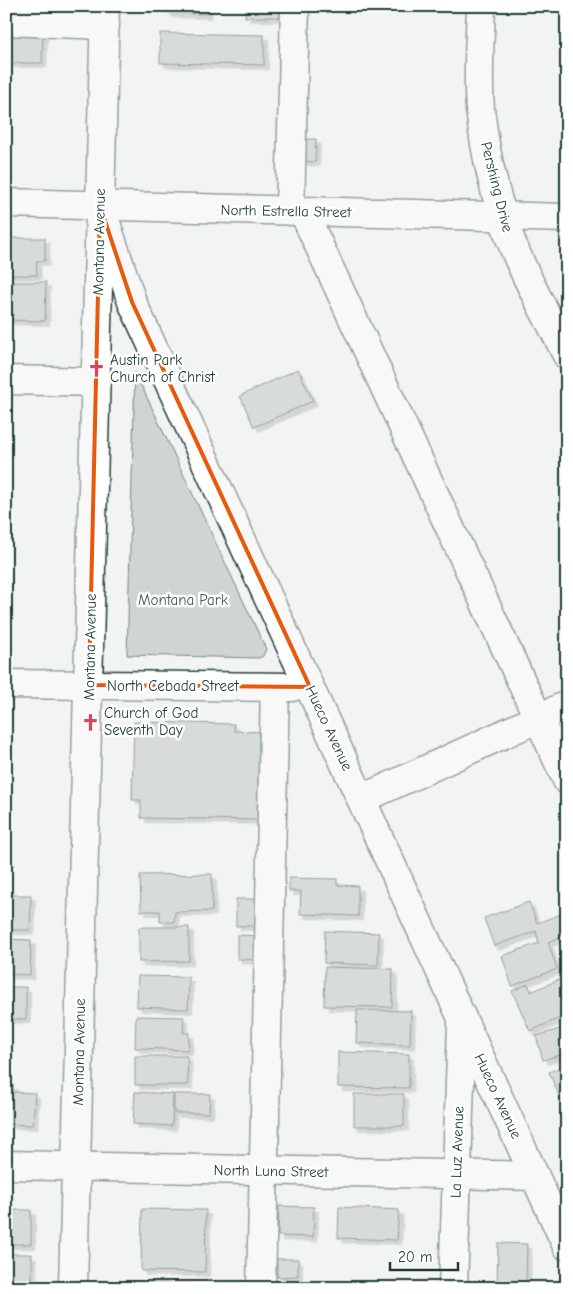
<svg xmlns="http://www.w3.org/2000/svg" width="573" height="1294" font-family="'Comic Neue',sans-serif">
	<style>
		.green { fill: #ced5d3; stroke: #768984 }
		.building { fill: #b7c1bd; stroke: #1f3d34; filter: url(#shadow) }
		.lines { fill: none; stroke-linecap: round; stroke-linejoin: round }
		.minor-casing { stroke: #1f3d34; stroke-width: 31 }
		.major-casing { stroke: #1f3d34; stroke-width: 31 }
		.minor { stroke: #fff; stroke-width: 28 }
		.major { stroke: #fff; stroke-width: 28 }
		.marked { fill: none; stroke: #e8590c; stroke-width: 4; stroke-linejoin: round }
		.labels { text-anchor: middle; stroke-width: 5; stroke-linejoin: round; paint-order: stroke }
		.street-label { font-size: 15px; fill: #1f3d34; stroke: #fff }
		.poi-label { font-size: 15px; fill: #1f3d34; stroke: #fff; text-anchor: start }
		.park-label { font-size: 15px; fill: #425b54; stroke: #fff }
	</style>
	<defs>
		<filter id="shadow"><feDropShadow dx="4.5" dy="4.5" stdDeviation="0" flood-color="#0004"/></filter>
	</defs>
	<rect width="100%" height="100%" fill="#f2f3f3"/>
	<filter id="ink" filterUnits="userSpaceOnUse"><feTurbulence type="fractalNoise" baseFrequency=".02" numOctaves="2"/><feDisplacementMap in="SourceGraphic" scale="10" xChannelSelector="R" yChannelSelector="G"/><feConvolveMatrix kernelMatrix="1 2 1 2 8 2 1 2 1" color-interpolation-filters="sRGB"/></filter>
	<g filter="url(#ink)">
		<!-- green -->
		<path class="green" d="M135 372 266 649 263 656 259 658 127 655Z"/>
		<!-- building -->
		<path class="building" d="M167 6H208L207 14 167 13Z
			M246 6H284V17H245Z
			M6 31 43 32 42 63H6Z
			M160 33 264 35V65L160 63Z
			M304 139H316L315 162 303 161Z
			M6 238H45V261H36L37 275H6Z
			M6 282H46L45 321 6 320Z
			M298 369 313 401 254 427 240 396Z
			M134 722 234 724V731L266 732 264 820 141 818V800H132Z
			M212 874V911L175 912 174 922H160V911H141L140 875Z
			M289 878 337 879V885L358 886V916L300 914 301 891H289Z
			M6 895H31L30 930H6Z
			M236 899H262V926H236Z
			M529 902 537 923 567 912V935L548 942 557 969 512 986 502 956 539 943 536 931 494 946 484 918Z
			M139 927H189V961L139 962Z
			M325 931 379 933 378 965 324 963Z
			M237 935 263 936 262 960 237 959Z
			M6 939 31 940 30 975 6 974Z
			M325 967 393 969 392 1007 324 1006Z
			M138 976 189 977 188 1009 137 1007Z
			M567 976V1015L530 1031 512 991 528 984 531 992Z
			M6 987H26V1019H6Z
			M357 1010 411 1011 410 1045 356 1043Z
			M136 1016 184 1017 183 1033H189L188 1050 135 1048Z
			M567 1027V1053L543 1060 536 1036Z
			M338 1052 409 1054V1088L338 1087Z
			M135 1056H187L188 1085H135Z
			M567 1065V1103L563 1105 549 1072Z
			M6 1085H13V1092L35 1093 33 1125 6 1124Z
			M135 1092 173 1094 172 1126 133 1124Z
			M174 1094H210L209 1113H174Z
			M354 1094H404V1126H354Z
			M279 1206 314 1207 313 1237 278 1236Z
			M339 1207 399 1210 397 1240 338 1238Z
			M142 1209 206 1210 205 1272 141 1271Z
			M6 1210H31V1244H6Z
			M498 1243 527 1244 526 1283 545 1284V1288H497Z
			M6 1254H32V1287L6 1286Z
			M277 1259H298V1276L277 1277Z
			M134 1282 190 1284V1288H134Z"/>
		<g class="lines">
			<defs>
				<path id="minor" d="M6 21 105 25
					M6 203 567 218
					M101 208 132 302 567 1246
					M290 211 295 6
					M303 211 567 780
					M6 380 96 382
					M6 684 292 687
					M362 799 567 705
					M6 1165 535 1176
					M261 1288 275 687
					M453 1288 462 1023"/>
				<path id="major" d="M481 6C480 40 477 75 480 109 485 153 495 197 510 238 525 279 548 316 567 355
					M73 1288 105 6"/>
			</defs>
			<!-- minor casing -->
			<use href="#minor" class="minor-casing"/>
			<!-- major casing -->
			<use href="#major" class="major-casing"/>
			<!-- minor -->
			<use href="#minor" class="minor"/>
			<!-- major -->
			<use href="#major" class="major"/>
		</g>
	</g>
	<!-- marked area -->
	<path d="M0 0H573V1294H0ZM100 206 132 302 310 687 89 685Z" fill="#f2f3f3" fill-opacity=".55" fill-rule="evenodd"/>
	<path class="marked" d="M100 206 132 302 310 687 89 685Z"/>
	<!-- icons -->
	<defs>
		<symbol id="church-bare" viewBox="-9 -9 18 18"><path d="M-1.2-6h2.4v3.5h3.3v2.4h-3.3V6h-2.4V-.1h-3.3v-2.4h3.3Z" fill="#d1495b" stroke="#fff" stroke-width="2.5" paint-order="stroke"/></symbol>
	</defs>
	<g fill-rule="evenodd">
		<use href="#church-bare" x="84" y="356" width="25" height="25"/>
		<use href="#church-bare" x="78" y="710" width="25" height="25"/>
	</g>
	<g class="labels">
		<!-- street labels -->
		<g class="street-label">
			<text transform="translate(497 187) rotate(76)" y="5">Pershing Drive</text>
			<text transform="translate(286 211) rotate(1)" y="5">North Estrella Street</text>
			<text transform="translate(99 242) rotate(-89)" y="5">Montana Avenue</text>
			<text transform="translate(90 647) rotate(-89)" y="5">Montana Avenue</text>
			<text x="173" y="691">North Cebada Street</text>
			<text transform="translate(329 728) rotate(65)" y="5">Hueco Avenue</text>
			<text transform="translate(79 1052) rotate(-89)" y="5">Montana Avenue</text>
			<text transform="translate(498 1096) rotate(65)" y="5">Hueco Avenue</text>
			<text transform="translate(457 1152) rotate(-88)" y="5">La Luz Avenue</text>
			<text transform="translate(271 1171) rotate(1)" y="5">North Luna Street</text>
		</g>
		<!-- poi labels -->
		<g class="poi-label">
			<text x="110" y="365">Austin Park<tspan x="110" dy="17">Church of Christ</tspan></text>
			<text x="104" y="718">Church of God<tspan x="104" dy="17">Seventh Day</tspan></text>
		</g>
		<!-- park labels -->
		<g class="park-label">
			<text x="183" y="605">Montana Park</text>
		</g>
	</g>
	<!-- margin -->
	<rect width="573" height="1294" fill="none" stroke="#fff" stroke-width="25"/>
	<rect x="12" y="12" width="548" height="1269" fill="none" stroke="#1f3d34" stroke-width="2" filter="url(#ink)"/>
	<!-- scale -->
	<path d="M390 1262v8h68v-8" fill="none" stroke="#1f3d34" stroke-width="2.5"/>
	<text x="398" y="1262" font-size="15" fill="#1f3d34" stroke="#ffffff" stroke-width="4" paint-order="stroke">20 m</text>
</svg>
